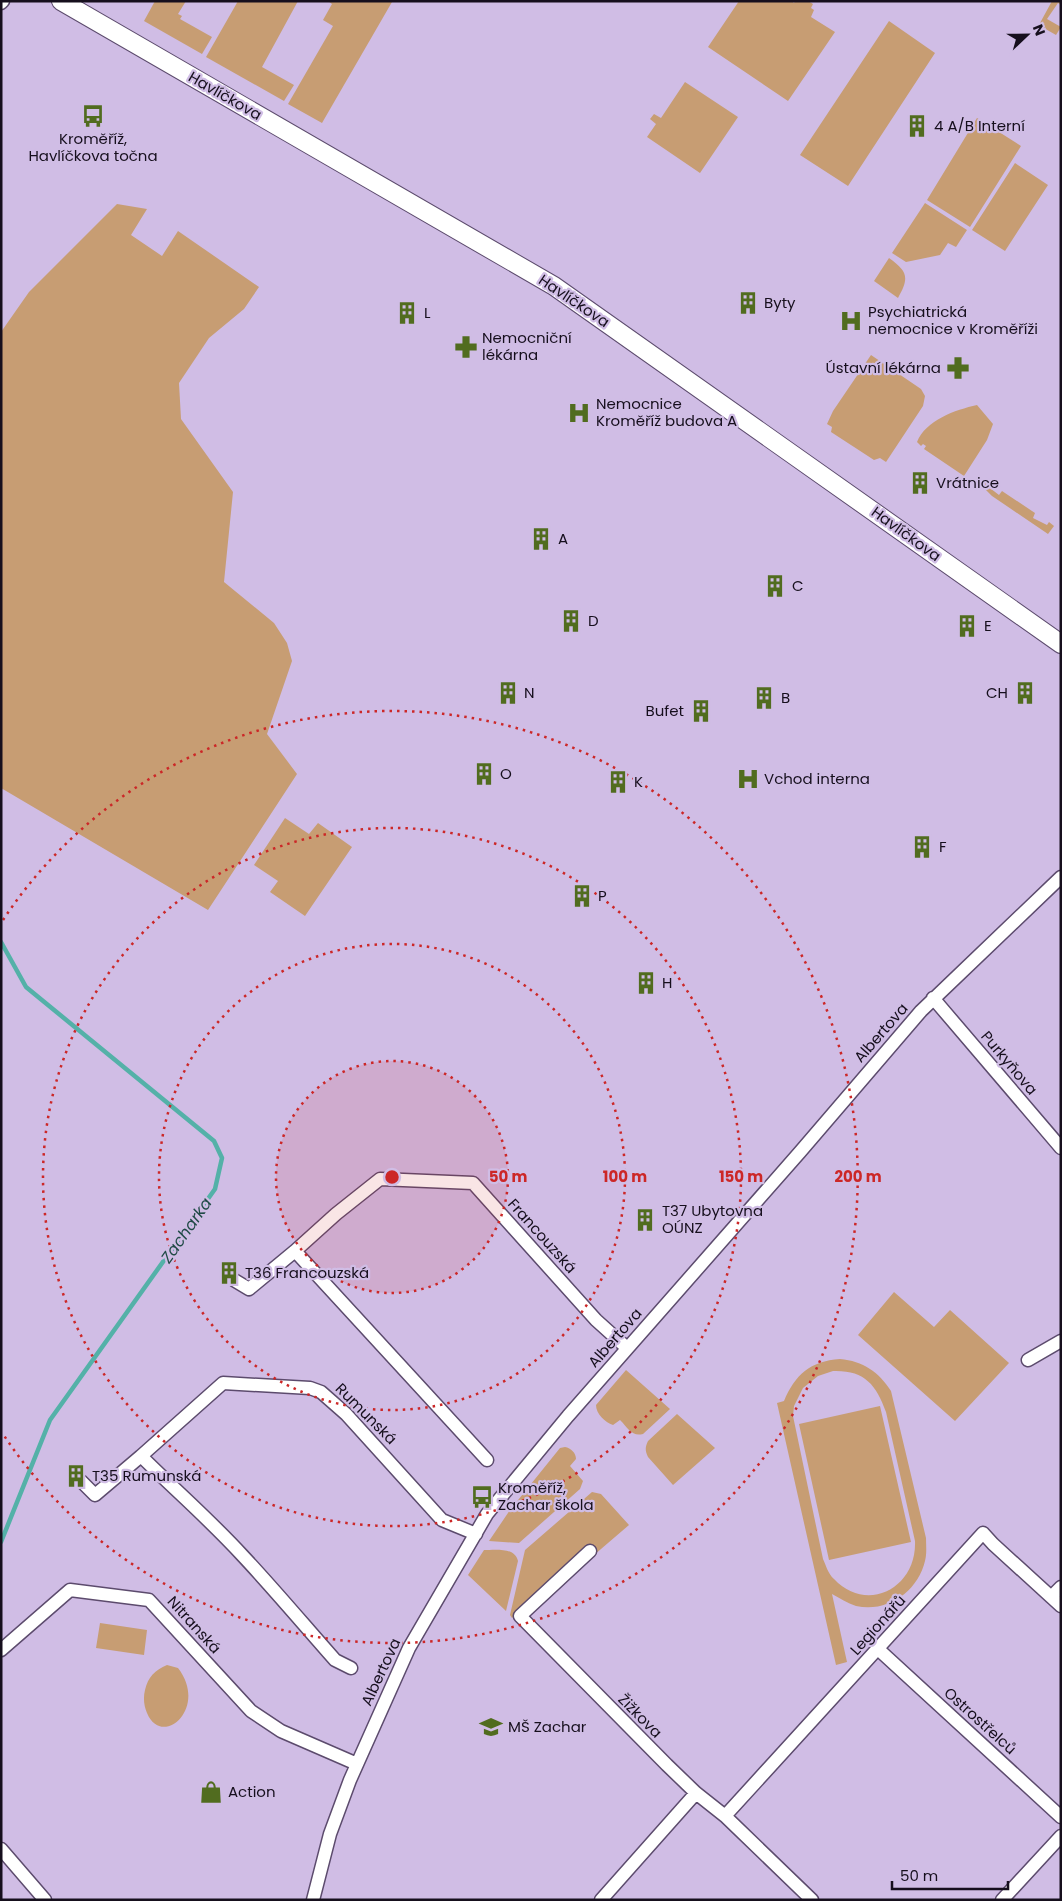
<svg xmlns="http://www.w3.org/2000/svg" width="1062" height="1901" font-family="Poppins,sans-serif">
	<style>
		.green { fill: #c79d73; fill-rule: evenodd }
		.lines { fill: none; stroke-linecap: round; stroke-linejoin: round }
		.stream { stroke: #54b1a8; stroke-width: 4.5 }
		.street-casing { stroke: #5c4b6d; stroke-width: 15 }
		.secondary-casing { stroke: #5c4b6d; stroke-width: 20 }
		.street { stroke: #fff; stroke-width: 12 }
		.secondary { stroke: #fff; stroke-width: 18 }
		.ring { fill: none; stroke: #cc2727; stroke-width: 2.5; stroke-dasharray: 2.5 5 }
		.labels { text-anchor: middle; stroke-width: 4.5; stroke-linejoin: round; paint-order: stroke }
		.street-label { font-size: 15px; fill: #160f1d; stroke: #d0bde5 }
		.poi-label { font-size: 15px; fill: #160f1d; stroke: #d0bde5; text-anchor: start }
		.water-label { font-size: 16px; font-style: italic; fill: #204a46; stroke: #d0bde5 }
		.centre { fill: #cc2727; stroke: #d0bde5; stroke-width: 2.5 }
		.ring-label { font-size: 15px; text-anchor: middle; font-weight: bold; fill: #cc2727; stroke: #d0bde5; stroke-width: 4.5; stroke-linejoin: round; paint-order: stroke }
	</style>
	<rect width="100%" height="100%" fill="#d0bde5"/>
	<!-- green -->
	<path class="green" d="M155 1H186L178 14 182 16 180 19 212 37 202 54 144 21Z
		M238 1H298L262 67 294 85 284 101 206 57Z
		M328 1 392 2 322 123 288 104 333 26 323 20 332 4Z
		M739 1H792L794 3 795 1H808L813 4 811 8 814 10 811 17 835 32 788 101 708 47Z
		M1052 1H1061V5L1058 3 1047 19 1061 27 1056 35 1042 27 1040 23Z
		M889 21 935 53 848 186 800 155Z
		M685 82 738 117 700 173 647 137 656 124 650 119 654 114 661 118Z
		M977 118 1021 146 970 227 927 200Z
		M1015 163 1048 185 1005 251 972 230Z
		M925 203 967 230 956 247 948 243 940 255 906 262 892 253Z
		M117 204 147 209 131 235 162 256 178 231 259 287 244 309 209 338 179 383 181 419 233 492 224 582 274 623 287 643 292 661 267 734 297 774 208 910 1 788V332L29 292Z
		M889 258C907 271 910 277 898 298L874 281Z
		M871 355 921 389 925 396 923 406 886 462 880 458 874 460 831 432 832 427 827 424 833 411Z
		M977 405 993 424 987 440 964 476 924 449 926 446 923 444 921 446 917 442C926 420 955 410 977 405Z
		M986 481 988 482 986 485 999 495 1002 491 1035 513 1033 518 1047 525 1049 522 1054 526 1048 534 992 496 982 486Z
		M285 818 309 834 318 823 352 847 305 916 270 892 278 881 254 865Z
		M894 1292 934 1327 950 1310 1009 1363 955 1421 858 1335Z
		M840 1359C863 1361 879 1372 891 1391L926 1538C926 1546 927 1553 925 1561 918 1591 888 1613 856 1606 847 1603 840 1598 832 1594L847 1662 836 1665 777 1403 784 1401C795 1375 810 1361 840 1359ZM833 1371C864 1370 876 1384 886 1412L915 1541C917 1588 867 1614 834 1579 828 1574 826 1565 823 1559L793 1416 794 1406 803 1388 818 1376Z
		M626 1370 670 1409 643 1434C632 1437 628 1428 620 1420L613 1425C605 1422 596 1414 596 1405Z
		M880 1406 911 1542 829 1560 799 1424Z
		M677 1414 715 1448 673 1485 648 1457C645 1451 645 1447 648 1441Z
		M565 1447C571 1448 576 1453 576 1459L570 1466 583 1481 580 1489 519 1543 489 1541 510 1510 560 1448Z
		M592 1492 601 1494 629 1525 594 1555 589 1550 512 1618 510 1615 525 1550Z
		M484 1550C495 1550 515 1547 518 1561L506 1611 468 1575Z
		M100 1623 147 1630 144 1655 96 1648Z
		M167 1665 178 1668C209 1708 162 1749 147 1713 144 1706 143 1698 145 1690 148 1677 155 1670 167 1665Z"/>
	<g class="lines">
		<!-- stream -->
		<path class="stream" d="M1 942 26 987 214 1141 222 1158 215 1189 50 1420 1 1542"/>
		<defs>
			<path id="street" d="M1 3 3 1
				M933 998 1061 1148
				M234 1280 249 1289 295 1251
				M1028 1360 1061 1341
				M487 1460 295 1251 336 1214 380 1179 473 1183 596 1320 627 1348
				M81 1481 95 1495 141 1456
				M590 1551 520 1616 667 1765 696 1793 725 1816 812 1900
				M1051 1597 1061 1587
				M878 1649 1061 1817
				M1 1650 70 1590 149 1600 251 1711 281 1731 357 1764
				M351 1668 335 1660C304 1625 274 1589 242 1555 210 1520 174 1489 141 1456L223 1383 310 1388 321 1392 346 1414 442 1520 476 1534
				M725 1816 983 1533 993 1544 1061 1606
				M1 1849 45 1900
				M313 1900 330 1834 350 1780 409 1648 487 1514 568 1416 800 1152 921 1011 1061 877
				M601 1900 696 1793
				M1002 1900 1061 1836"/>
			<path id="secondary" d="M61 1 554 286 1061 644"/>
		</defs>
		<!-- street casing -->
		<use href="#street" class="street-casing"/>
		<!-- secondary casing -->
		<use href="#secondary" class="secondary-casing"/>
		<!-- street -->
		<use href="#street" class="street"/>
		<!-- secondary -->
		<use href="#secondary" class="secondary"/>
	</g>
	<!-- distance rings -->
	<circle cx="392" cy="1177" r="116" fill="#cc2727" fill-opacity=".12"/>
	<g class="ring">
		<circle cx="392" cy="1177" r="116"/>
		<circle cx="392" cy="1177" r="233"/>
		<circle cx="392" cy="1177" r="349"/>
		<path d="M3 920A466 466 0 1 1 3 1434"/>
	</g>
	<!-- icons -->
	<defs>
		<symbol id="bus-bare" viewBox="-9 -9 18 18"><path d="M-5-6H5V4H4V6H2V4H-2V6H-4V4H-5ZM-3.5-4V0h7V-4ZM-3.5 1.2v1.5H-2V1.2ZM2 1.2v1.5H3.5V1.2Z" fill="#516c1f" stroke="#d0bde5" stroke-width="2.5" paint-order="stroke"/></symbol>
		<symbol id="building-bare" viewBox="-9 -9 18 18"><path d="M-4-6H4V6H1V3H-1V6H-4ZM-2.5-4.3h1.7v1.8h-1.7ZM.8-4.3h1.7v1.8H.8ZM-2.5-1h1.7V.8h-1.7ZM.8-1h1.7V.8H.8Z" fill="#516c1f" stroke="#d0bde5" stroke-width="2.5" paint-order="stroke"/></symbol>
		<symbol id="hospital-bare" viewBox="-9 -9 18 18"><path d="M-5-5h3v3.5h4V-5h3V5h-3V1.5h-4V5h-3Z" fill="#516c1f" stroke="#d0bde5" stroke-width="2.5" paint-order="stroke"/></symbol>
		<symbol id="pharmacy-bare" viewBox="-9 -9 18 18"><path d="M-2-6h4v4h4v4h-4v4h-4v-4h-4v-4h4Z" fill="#516c1f" stroke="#d0bde5" stroke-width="2.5" paint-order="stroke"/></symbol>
		<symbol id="school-bare" viewBox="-9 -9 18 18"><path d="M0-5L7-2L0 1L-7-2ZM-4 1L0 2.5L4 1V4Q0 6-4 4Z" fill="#516c1f" stroke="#d0bde5" stroke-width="2.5" paint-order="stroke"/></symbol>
		<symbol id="shop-bare" viewBox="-9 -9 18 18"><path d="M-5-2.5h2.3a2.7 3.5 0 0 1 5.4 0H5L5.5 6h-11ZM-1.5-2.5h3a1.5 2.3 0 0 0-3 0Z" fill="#516c1f" stroke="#d0bde5" stroke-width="2.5" paint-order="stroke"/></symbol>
	</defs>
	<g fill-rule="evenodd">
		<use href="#bus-bare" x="77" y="100" width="32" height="32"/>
		<use href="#building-bare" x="901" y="110" width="32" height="32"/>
		<use href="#building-bare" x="732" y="287" width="32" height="32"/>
		<use href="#building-bare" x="391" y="297" width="32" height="32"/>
		<use href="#hospital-bare" x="835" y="305" width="32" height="32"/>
		<use href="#pharmacy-bare" x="450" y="331" width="32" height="32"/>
		<use href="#pharmacy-bare" x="942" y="352" width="32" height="32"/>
		<use href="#hospital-bare" x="563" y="397" width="32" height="32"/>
		<use href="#building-bare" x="904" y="467" width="32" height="32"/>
		<use href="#building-bare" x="525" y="523" width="32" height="32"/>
		<use href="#building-bare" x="759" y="570" width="32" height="32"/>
		<use href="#building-bare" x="555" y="605" width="32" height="32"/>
		<use href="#building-bare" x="951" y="610" width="32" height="32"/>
		<use href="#building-bare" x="492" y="677" width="32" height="32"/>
		<use href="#building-bare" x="1009" y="677" width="32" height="32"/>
		<use href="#building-bare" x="748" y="682" width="32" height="32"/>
		<use href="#building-bare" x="685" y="695" width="32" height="32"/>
		<use href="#building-bare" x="468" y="758" width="32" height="32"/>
		<use href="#hospital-bare" x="732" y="763" width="32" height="32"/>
		<use href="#building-bare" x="602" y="766" width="32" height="32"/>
		<use href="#building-bare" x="906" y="831" width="32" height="32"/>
		<use href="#building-bare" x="566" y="880" width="32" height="32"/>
		<use href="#building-bare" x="630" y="967" width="32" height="32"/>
		<use href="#building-bare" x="629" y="1204" width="32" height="32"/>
		<use href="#building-bare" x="213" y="1257" width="32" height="32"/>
		<use href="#building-bare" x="60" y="1460" width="32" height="32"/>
		<use href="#bus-bare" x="466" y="1481" width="32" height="32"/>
		<use href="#school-bare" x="475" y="1711" width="32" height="32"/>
		<use href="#shop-bare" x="195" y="1776" width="32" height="32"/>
	</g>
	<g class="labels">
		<!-- street labels -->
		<g class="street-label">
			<text transform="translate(225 96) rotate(30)" y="5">Havlíčkova</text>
			<text transform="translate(574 301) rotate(34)" y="5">Havlíčkova</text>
			<text transform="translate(906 534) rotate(36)" y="5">Havlíčkova</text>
			<text transform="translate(881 1033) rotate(-49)" y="5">Albertova</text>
			<text transform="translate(1009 1063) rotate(50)" y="5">Purkyňova</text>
			<text transform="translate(542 1236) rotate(48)" y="5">Francouzská</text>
			<text transform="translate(615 1338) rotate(-49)" y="5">Albertova</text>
			<text transform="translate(366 1414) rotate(45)" y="5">Rumunská</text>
			<text transform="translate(194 1625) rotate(48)" y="5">Nitranská</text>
			<text transform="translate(878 1625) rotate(-48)" y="5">Legionářů</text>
			<text transform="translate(381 1672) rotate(-65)" y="5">Albertova</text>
			<text transform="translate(640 1716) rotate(45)" y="5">Žižkova</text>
			<text transform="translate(980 1721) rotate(42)" y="5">Ostrostřelců</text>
		</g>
		<!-- poi labels -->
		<g class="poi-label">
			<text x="934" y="131">4 A/B Interní</text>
			<text x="93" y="144" text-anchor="middle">Kroměříž,<tspan x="93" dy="17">Havlíčkova točna</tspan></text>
			<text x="764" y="308">Byty</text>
			<text x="868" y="317">Psychiatrická<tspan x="868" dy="17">nemocnice v Kroměříži</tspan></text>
			<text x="424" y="318">L</text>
			<text x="482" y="343">Nemocniční<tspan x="482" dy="17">lékárna</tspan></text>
			<text x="941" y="373" text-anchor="end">Ústavní lékárna</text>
			<text x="596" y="409">Nemocnice<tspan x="596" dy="17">Kroměříž budova A</tspan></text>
			<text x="936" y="488">Vrátnice</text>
			<text x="558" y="544">A</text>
			<text x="792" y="591">C</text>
			<text x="588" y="626">D</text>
			<text x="984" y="631">E</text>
			<text x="524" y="698">N</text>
			<text x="1008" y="698" text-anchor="end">CH</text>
			<text x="781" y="703">B</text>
			<text x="684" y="716" text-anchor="end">Bufet</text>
			<text x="500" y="779">O</text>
			<text x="764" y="784">Vchod interna</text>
			<text x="634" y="787">K</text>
			<text x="939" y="852">F</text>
			<text x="598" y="901">P</text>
			<text x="662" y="988">H</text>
			<text x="662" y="1216">T37 Ubytovna<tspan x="662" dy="17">OÚNZ</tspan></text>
			<text x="245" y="1278">T36 Francouzská</text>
			<text x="92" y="1481">T35 Rumunská</text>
			<text x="498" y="1493">Kroměříž,<tspan x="498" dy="17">Zachar škola</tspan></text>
			<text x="508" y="1732">MŠ Zachar</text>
			<text x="228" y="1797">Action</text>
		</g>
		<!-- water labels -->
		<g class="water-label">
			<text transform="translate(186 1230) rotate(-55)" y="6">Zacharka</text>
		</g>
	</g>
	<circle cx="392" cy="1177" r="8" class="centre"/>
	<g class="ring-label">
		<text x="508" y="1182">50 m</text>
		<text x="625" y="1182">100 m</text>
		<text x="741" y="1182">150 m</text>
		<text x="858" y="1182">200 m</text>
	</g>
	<!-- border -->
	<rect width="1062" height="1901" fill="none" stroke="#160f1d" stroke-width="5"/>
	<!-- north arrow -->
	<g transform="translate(1027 35) rotate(68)" stroke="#d0bde5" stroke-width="4" paint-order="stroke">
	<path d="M0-4L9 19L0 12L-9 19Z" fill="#160f1d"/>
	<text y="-8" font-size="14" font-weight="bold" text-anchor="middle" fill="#160f1d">N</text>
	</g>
	<!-- scale -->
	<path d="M892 1881v8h116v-8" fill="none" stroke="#160f1d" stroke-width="2.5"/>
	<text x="900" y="1881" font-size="15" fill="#160f1d" stroke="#d0bde5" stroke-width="4" paint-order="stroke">50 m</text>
</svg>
